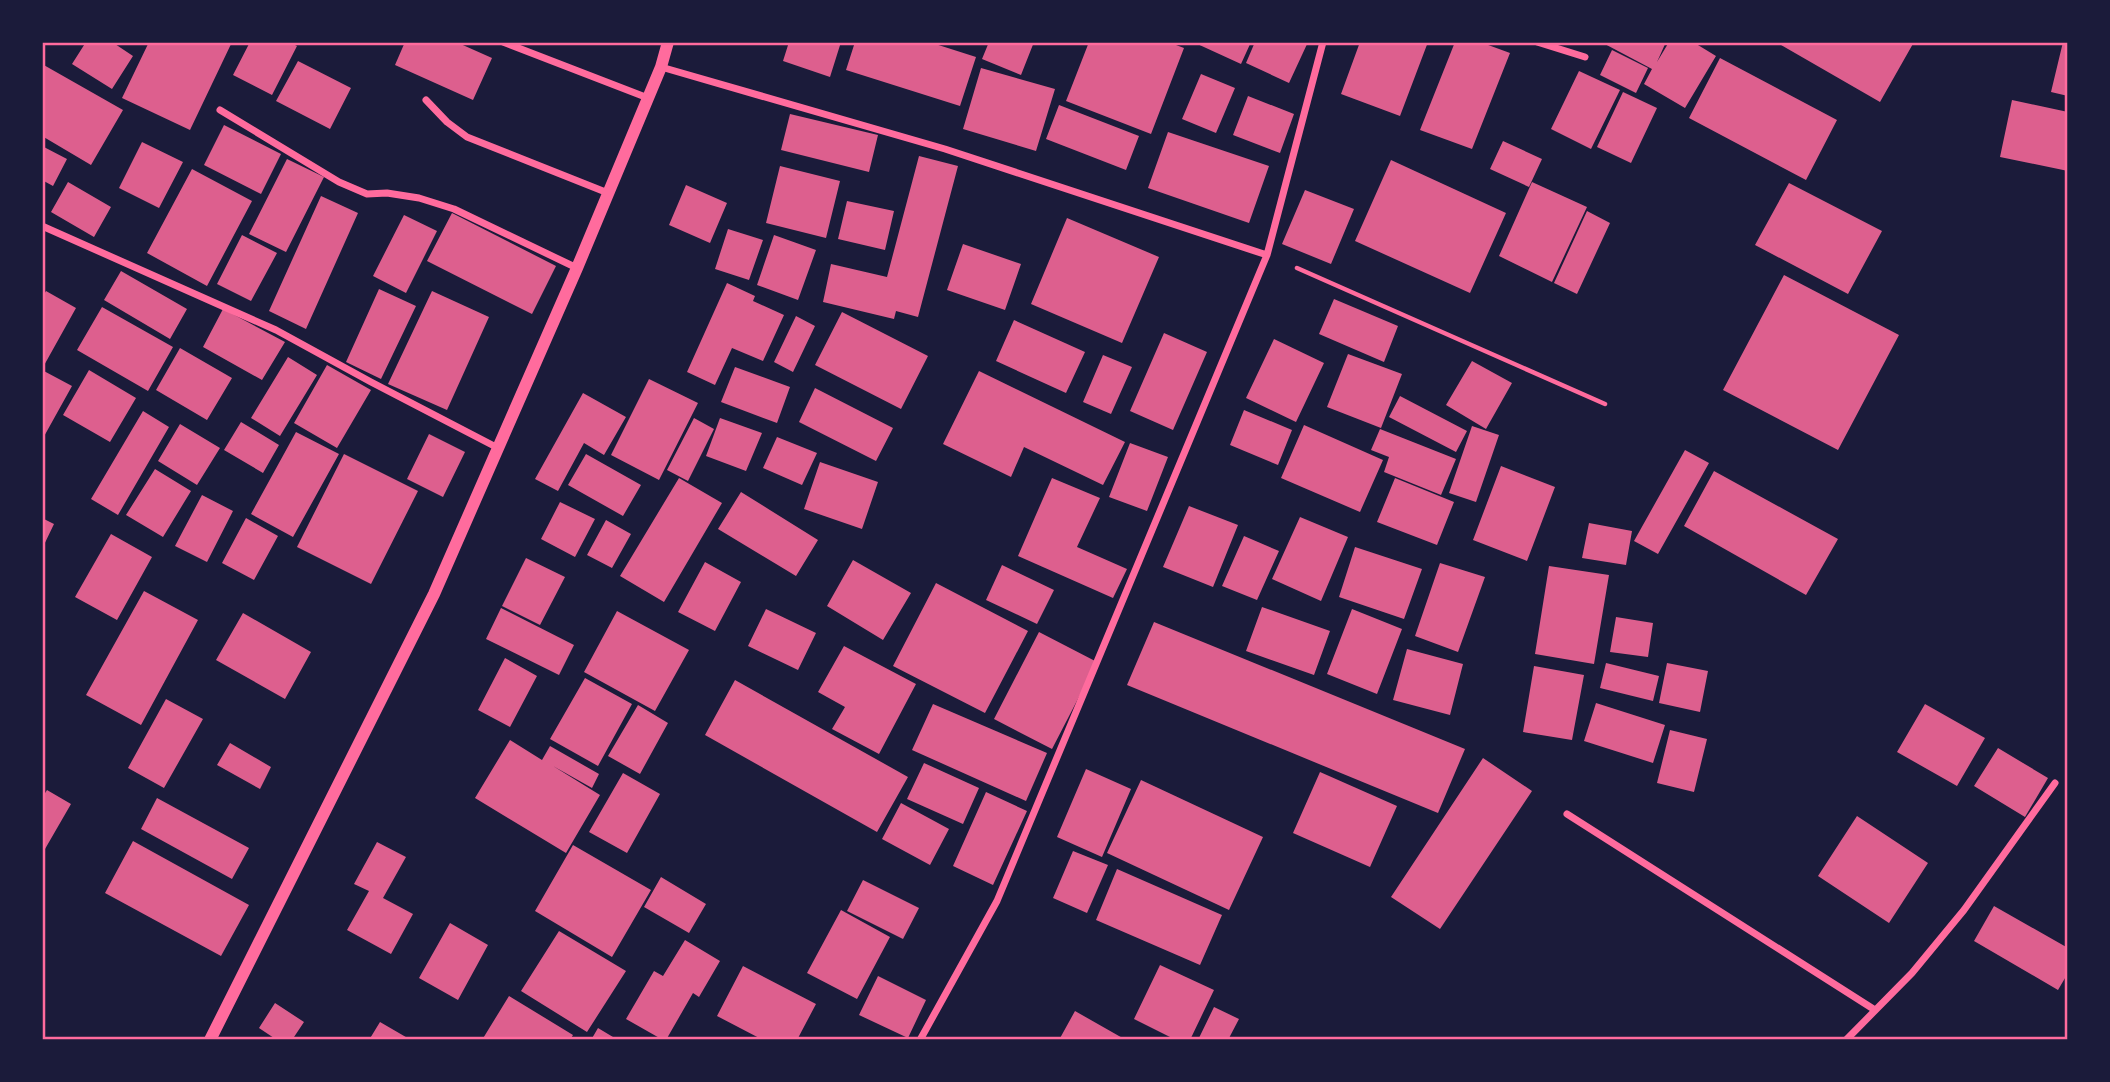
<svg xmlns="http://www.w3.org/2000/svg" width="2110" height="1082" font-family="Commissioner,sans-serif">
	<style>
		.building { fill: #dd5f8e }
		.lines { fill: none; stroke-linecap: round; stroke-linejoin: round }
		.path { stroke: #ff6b9d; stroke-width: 4.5 }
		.minor { stroke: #ff6b9d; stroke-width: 7 }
		.tertiary { stroke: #ff6b9d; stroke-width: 12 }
		.neatline { fill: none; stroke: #ff6b9d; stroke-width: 2.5 }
	</style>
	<rect width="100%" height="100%" fill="#1b1b3a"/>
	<!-- building -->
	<path class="building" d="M86 42H112L133 56 112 89 72 64Z
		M149 42H232L190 130 122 98Z
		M250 42H289L297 46 272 95 233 75Z
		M405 42H456L492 58 473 100 395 65Z
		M789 42H841L830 77 783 61Z
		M855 42H929L976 57 960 106 846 70Z
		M989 42H1034L1021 75 982 59Z
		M1089 42H1168L1184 48 1151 134 1066 101Z
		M1193 42H1251L1241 64Z
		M1255 42H1308L1289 83 1246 63Z
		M1360 42H1428L1400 116 1341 94Z
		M1455 42H1480L1510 53 1472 149 1420 130Z
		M1601 42H1666L1657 62 1669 42H1693L1716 56 1685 108 1644 84 1652 69Z
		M1776 42H1914L1880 102Z
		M2063 42H2068V96L2051 92Z
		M1612 50 1648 68 1636 93 1600 75Z
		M1720 58 1837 120 1806 180 1689 118Z
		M298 61 351 88 330 129 276 101Z
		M42 64 123 110 91 165 42 136Z
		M981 68 1055 89 1036 151 963 129Z
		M1579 71 1620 90 1591 149 1551 129Z
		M1201 74 1235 88 1216 133 1182 119Z
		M1623 92 1657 108 1631 163 1597 147Z
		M1248 96 1294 114 1280 153 1233 135Z
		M2012 100 2068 112V171L2000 157Z
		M1059 105 1139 136 1126 170 1046 139Z
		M790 114 878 135 869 172 781 150Z
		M224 125 281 154 261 194 204 165Z
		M1168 132 1269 166 1249 223 1148 188Z
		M1503 141 1542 159 1529 187 1490 169Z
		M142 142 183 162 159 208 119 188Z
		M42 146 67 159 53 186 42 180Z
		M919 156 958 166 918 317 896 311 894 319 823 302 831 264 887 277Z
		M287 159 324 177 286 252 249 234Z
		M1391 160 1506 213 1470 293 1355 241Z
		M780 166 840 181 826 238 766 223Z
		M192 169 252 201 207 286 147 253Z
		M68 182 111 207 94 237 51 212Z
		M1532 182 1587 207 1552 282 1499 256Z
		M1789 183 1882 231 1848 294 1755 245Z
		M686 185 727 203 710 243 669 225Z
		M1305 190 1354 209 1331 264 1282 244Z
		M321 196 358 213 306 329 269 311Z
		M847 201 894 211 885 250 838 239Z
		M1587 211 1610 223 1577 294 1554 283Z
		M452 213 556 266 532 314 427 261Z
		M404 215 437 231 406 293 373 276Z
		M1067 218 1159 257 1122 343 1031 304Z
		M728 229 763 240 749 280 715 269Z
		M242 235 277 253 251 301 217 284Z
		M774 235 816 250 798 300 757 285Z
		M963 244 1021 264 1005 310 947 290Z
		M121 271 187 309 170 339 104 300Z
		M1784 275 1899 335 1838 450 1723 390Z
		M727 283 755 296 753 301 784 315 763 361 732 348 715 385 687 372Z
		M379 289 416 306 381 379 346 362Z
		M46 291 76 308 42 369V298Z
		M432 291 489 317 447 410 388 384Z
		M1334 299 1398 326 1384 362 1319 334Z
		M102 307 173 347 148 391 77 350Z
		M223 309 285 342 262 380 203 347Z
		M842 312 928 356 901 409 815 365Z
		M796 316 815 326 793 372 774 362Z
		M1014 320 1085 352 1066 393 996 361Z
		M1164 333 1207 352 1173 430 1130 411Z
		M1274 339 1324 363 1296 422 1246 398Z
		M180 348 232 378 207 420 156 390Z
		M1348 354 1402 374 1381 428 1327 407Z
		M1103 355 1132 367 1111 414 1083 402Z
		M288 357 317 375 280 436 251 418Z
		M1472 361 1512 383 1486 429 1446 405Z
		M327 365 371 390 337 448 294 423Z
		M735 367 790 387 777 423 721 402Z
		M42 370 72 386 42 440Z
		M89 370 136 398 110 442 63 415Z
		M979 371 1125 442 1103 485 1024 447 1011 477 943 444Z
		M649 379 698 403 659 480 611 455Z
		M815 388 893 428 876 461 799 422Z
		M583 393 626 417 604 455 584 443 558 491 535 479Z
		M1400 396 1467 431 1456 452 1389 417Z
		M1244 410 1292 430 1278 465 1230 445Z
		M143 411 169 427 118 515 91 499Z
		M694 418 714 429 688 481 667 470Z
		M720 418 762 433 746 471 706 456Z
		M241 422 279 445 263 473 224 450Z
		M180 424 220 448 197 485 158 461Z
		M1304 425 1383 460 1360 512 1281 478Z
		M1472 426 1499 435 1476 502 1449 493Z
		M1380 429 1456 459 1441 495 1384 472 1389 457 1371 450Z
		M296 432 339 454 293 537 251 514Z
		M429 434 465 452 443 497 407 479Z
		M777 437 817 453 802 485 763 468Z
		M1130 443 1168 457 1147 511 1109 497Z
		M1685 450 1709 463 1658 554 1634 541Z
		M344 454 418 491 371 584 297 547Z
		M586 454 641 485 623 516 568 485Z
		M820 462 878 482 862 529 804 509Z
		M1501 466 1555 487 1527 561 1473 540Z
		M155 469 191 491 163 537 126 515Z
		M1714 471 1838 539 1806 595 1684 526Z
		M679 478 722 503 664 602 620 576Z
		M1052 478 1100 498 1077 547 1127 569 1113 598 1018 556Z
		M1395 478 1454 502 1437 545 1377 522Z
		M741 492 818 540 796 576 718 529Z
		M202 495 233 511 207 562 175 546Z
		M560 502 595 519 575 557 541 539Z
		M1189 506 1238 525 1213 587 1163 567Z
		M1300 517 1348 537 1321 601 1272 579Z
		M42 518 54 524 42 549Z
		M246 518 278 536 254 580 222 563Z
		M606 520 631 534 612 568 587 555Z
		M1589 523 1632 531 1626 565 1582 558Z
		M111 534 152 557 117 620 75 597Z
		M1244 536 1279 551 1257 600 1222 586Z
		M1355 547 1422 569 1404 619 1339 597Z
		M526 558 565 577 540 625 502 606Z
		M853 560 911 593 883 640 827 606Z
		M705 562 741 582 715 631 678 612Z
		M1440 563 1485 577 1458 652 1415 636Z
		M1002 565 1054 590 1037 624 986 600Z
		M1549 566 1609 575 1594 664 1535 654Z
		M936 583 1028 631 985 713 893 666Z
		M144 591 198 620 141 725 86 695Z
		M1262 607 1330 631 1314 675 1246 651Z
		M501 608 574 645 559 675 486 639Z
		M766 609 816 633 798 670 748 646Z
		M1352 609 1402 629 1377 694 1327 674Z
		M617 611 689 650 655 711 584 672Z
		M243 613 311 652 285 699 216 660Z
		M1616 617 1653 623 1648 657 1610 652Z
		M1154 622 1465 749 1438 813 1127 685Z
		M1039 632 1097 662 1052 749 994 719Z
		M844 646 916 684 879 754 832 729 845 707 818 692Z
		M1407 649 1463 664 1450 715 1393 700Z
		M505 658 537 676 510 727 478 710Z
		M1606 663 1659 676 1653 701 1600 688Z
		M1667 663 1708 671 1700 712 1659 703Z
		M1534 666 1584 675 1572 740 1523 732Z
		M585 678 632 704 598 766 550 739Z
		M735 680 908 777 877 832 705 735Z
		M166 699 203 719 164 788 128 768Z
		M1596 703 1665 725 1653 763 1584 741Z
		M933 704 1047 753 1026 801 912 750Z
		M1925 704 1985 738 1957 786 1897 752Z
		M638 705 668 723 640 774 608 756Z
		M1670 730 1707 739 1694 792 1657 783Z
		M510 740 542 760 550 746 599 774 592 788 553 766 600 795 566 853 475 798Z
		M230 743 271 767 260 789 217 765Z
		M1998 748 2048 778 2025 817 1974 786Z
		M1483 758 1532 791 1440 929 1391 897Z
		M924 763 979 788 963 824 907 799Z
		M1086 769 1131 789 1102 857 1057 837Z
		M1320 772 1397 806 1370 867 1293 833Z
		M623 773 660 794 627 853 589 832Z
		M1141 780 1263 837 1229 910 1107 853Z
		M47 790 71 804 45 849 42 848V798Z
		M986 792 1027 811 993 885 953 866Z
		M157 798 249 848 232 879 141 829Z
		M901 803 949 829 930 865 882 839Z
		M1857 816 1928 863 1889 923 1818 876Z
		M133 841 249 905 221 956 105 893Z
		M377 842 406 857 383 898 413 914 391 954 347 930 369 891 354 884Z
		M573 845 651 890 612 957 535 911Z
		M1073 851 1108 865 1087 913 1053 898Z
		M1117 869 1222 915 1200 965 1096 920Z
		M661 877 706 904 689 933 644 907Z
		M863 880 919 908 903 939 847 911Z
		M1994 906 2068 948V973L2058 990 1974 941Z
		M841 910 890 937 857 999 807 973Z
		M450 923 488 945 458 1000 419 978Z
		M559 931 626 971 587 1032 521 991Z
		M685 940 720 961 699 997 693 993 666 1040H663L626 1019 654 971 663 976Z
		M1160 965 1214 990 1190 1040H1176L1134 1019Z
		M743 966 816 1004 797 1040H763L717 1016Z
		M878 976 926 1000 908 1038 859 1015Z
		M509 996 573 1035 570 1040H482Z
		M275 1003 304 1022 292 1040H277L259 1028Z
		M1214 1007 1239 1019 1228 1040H1198Z
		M1075 1011 1126 1040H1059Z
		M380 1022 411 1040H369Z
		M598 1028 618 1040H591Z"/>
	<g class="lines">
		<!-- path -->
		<path class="path" d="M1297 268 1605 404"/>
		<!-- minor -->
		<path class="minor" d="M503 42 648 98
			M1537 42 1585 57
			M661 67 945 149 1267 255
			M426 100 447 122 467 137 608 193
			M220 110 339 182 367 194 387 193 419 198 454 209 577 268
			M42 226 276 330 371 382 498 448
			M1567 814 1875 1010
			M920 1040 997 901 1267 255 1323 42
			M1846 1040 1912 973 1964 910 2055 783"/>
		<!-- tertiary -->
		<path class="tertiary" d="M210 1040 434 594 577 268 661 67 668 42"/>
	</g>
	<!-- border -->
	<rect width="2110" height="1082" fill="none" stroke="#1b1b3a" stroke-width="88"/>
	<rect x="44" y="44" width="2022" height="994" class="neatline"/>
</svg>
